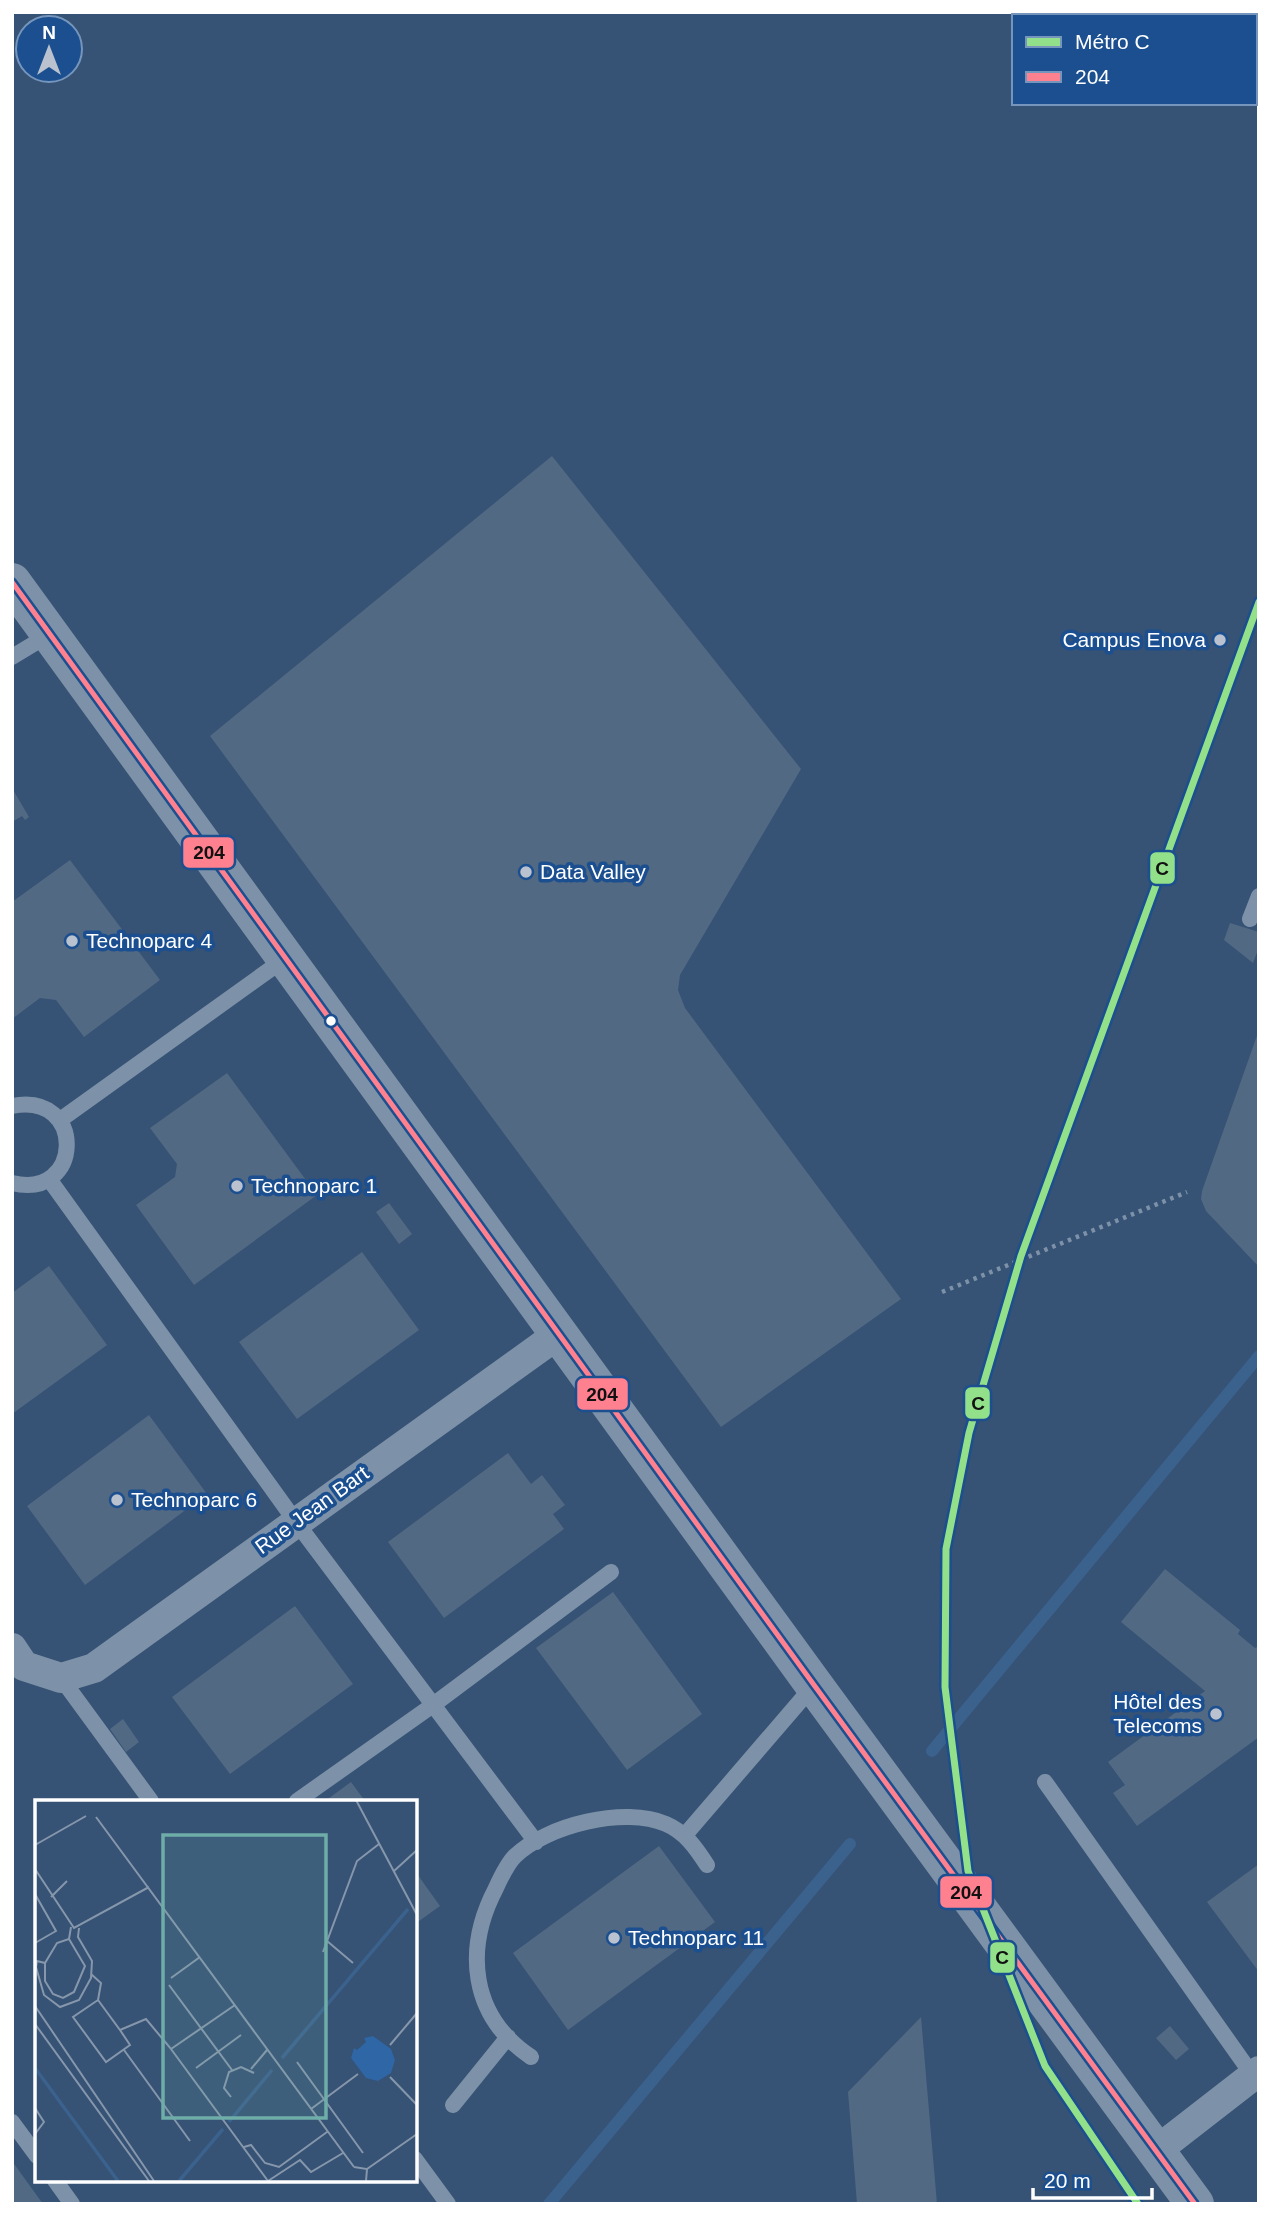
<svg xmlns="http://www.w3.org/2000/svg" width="1271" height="2216" font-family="Arial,sans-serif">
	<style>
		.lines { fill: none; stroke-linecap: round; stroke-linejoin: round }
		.stream { stroke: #3b618d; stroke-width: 12 }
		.building { fill: #526984 }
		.path { stroke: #7d92a8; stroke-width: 4.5; stroke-dasharray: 3.5 5; stroke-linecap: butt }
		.service { stroke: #7d92a8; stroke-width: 16 }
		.minor { stroke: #7d92a8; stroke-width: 30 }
		.tertiary { stroke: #7d92a8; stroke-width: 38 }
		.bus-1-casing { stroke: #1b4f8f; stroke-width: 10 }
		.bus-1 { stroke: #ff808f; stroke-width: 5 }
		.metro-1-casing { stroke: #1b4f8f; stroke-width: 12 }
		.metro-1 { stroke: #92e18a; stroke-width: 7 }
		.poi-dot { fill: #b9c2ce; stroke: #1b4f8f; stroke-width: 2.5 }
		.bus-dot { fill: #fff; stroke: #1b4f8f; stroke-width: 2.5 }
		.labels { text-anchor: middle; stroke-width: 7; stroke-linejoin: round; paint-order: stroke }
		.poi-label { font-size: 21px; fill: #fff; stroke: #1b4f8f; text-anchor: start }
		.street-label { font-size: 21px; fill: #fff; stroke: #1b4f8f }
		.inset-river { fill: none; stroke: #3b618d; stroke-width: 3.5 }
		.inset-road { fill: none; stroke: #8697ac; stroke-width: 2 }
		.view { fill: #6fada8; fill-opacity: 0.15; stroke: #6fada8; stroke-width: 3.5 }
		.inset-edge { fill: none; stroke: #fff; stroke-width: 3.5 }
		.line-badge { stroke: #1b4f8f; stroke-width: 2.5 }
		.pale-badge-label { font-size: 19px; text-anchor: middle; font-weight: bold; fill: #111 }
	</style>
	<rect width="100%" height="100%" fill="#365274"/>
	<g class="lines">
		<!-- stream -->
		<path class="stream" d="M932 1751 1259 1356
			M549 2204 850 1844"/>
	</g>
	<!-- building -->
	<path class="building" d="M552 456 801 769 680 975 678 990 685 1008 901 1299 721 1427 210 736Z
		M12 788 29 817 25 820 22 816 12 822Z
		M70 860 160 980 84 1037 56 1000 40 998 12 1019V902Z
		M1230 923 1259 932V947L1253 963 1224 940Z
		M1259 1030V1267L1206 1211 1201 1199 1202 1191Z
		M227 1073 317 1195 194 1285 136 1205 175 1177 177 1164 150 1128Z
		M389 1203 412 1234 399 1244 376 1212Z
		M362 1252 419 1330 297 1419 239 1342Z
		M49 1266 107 1345 12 1414V1293Z
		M149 1415 207 1494 85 1585 27 1506Z
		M508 1453 531 1484 542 1475 565 1505 553 1514 564 1529 444 1618 388 1542Z
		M1165 1569 1240 1630 1238 1634 1255 1648 1259 1646V1737L1137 1826 1113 1793 1125 1785 1108 1762 1205 1691 1121 1622Z
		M613 1592 702 1714 627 1770 536 1648Z
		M295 1606 353 1684 230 1774 172 1697Z
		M123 1719 139 1742 126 1752 110 1729Z
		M351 1782 365 1801H325Z
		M659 1846 715 1922 568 2030 513 1953Z
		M1259 1864V1972L1207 1902Z
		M415 1871 440 1906 415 1924Z
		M921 2017 937 2204H857L848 2092Z
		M1170 2026 1189 2049 1176 2060 1156 2038Z
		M12 2161 43 2204H12Z"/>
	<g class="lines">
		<!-- path -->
		<path class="path" d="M942 1292 1187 1192"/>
		<!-- service -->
		<path class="service" d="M12 657 50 634
			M1250 919 1259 896
			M12 1106C87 1091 83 1201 12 1183
			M60 1120 286 958
			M49 1179 296 1522 536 1842
			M61 1678 151 1801
			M1045 1782 1256 2080
			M297 1801 433 1705 611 1572
			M685 1835 814 1685
			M531 2057C470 2016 464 1949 496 1888 501 1877 507 1864 515 1856 547 1825 625 1806 666 1824 685 1832 696 1848 707 1865
			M453 2105 508 2037
			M12 2122 37 2156
			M415 2159 448 2204
			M54 2179 72 2204"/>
		<!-- minor -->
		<path class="minor" d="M12 1648 24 1666 61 1678 94 1668 560 1333
			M1156 2151 1259 2071"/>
		<!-- tertiary -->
		<path class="tertiary" d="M12 582 814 1685 1195 2204"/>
		<defs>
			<path id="bus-1" d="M12 582 814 1685 1195 2204"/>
		</defs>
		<!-- bus-1 casing -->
		<use href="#bus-1" class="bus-1-casing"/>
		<!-- bus-1 -->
		<use href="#bus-1" class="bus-1"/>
		<defs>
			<path id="metro-1" d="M1138 2204 1045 2066 968 1871 945 1687 946 1549 969 1433 1021 1256 1259 602"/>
		</defs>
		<!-- metro-1 casing -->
		<use href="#metro-1" class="metro-1-casing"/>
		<!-- metro-1 -->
		<use href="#metro-1" class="metro-1"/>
	</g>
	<!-- markers -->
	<g class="poi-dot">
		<circle cx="1220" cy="640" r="7"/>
		<circle cx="526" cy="872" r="7"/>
		<circle cx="72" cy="941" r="7"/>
		<circle cx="237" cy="1186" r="7"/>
		<circle cx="117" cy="1500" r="7"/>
		<circle cx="1216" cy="1714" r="7"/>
		<circle cx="614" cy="1938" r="7"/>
	</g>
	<circle class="bus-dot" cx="331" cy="1021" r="6"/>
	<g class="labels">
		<!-- poi labels -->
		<g class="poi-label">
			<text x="1206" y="647" text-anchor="end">Campus Enova</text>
			<text x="540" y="879">Data Valley</text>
			<text x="86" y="948">Technoparc 4</text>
			<text x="251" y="1193">Technoparc 1</text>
			<text x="131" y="1507">Technoparc 6</text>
			<text x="1202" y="1709" text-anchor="end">Hôtel des<tspan x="1202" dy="24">Telecoms</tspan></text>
			<text x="628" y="1945">Technoparc 11</text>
		</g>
		<!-- street labels -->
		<g class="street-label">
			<text transform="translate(312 1510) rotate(-36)" y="7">Rue Jean Bart</text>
		</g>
	</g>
	<!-- overview -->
	<g transform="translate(35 1800)">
		<rect width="382" height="382" fill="#365274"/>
		<path d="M338 236 356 249 360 260 356 273 343 281 331 278 316 258 319 248 322 250 331 242 329 238Z" fill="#2f66a5"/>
		<path class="inset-river" d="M247 258 373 109M0 268 83 381M194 322 237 270M144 381 188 329"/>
		<path class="inset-road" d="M321 0 382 115M61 17 319 367M0 45 51 16M0 69 39 128 114 87M359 71 382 50M0 94 21 131 0 143M16 97 32 81M36 127 34 139 22 143 10 163 2 161 1 167 9 195 25 207 44 200 56 178 57 161 43 137 44 128M292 141 318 163M288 152 322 61 344 44M10 163V181L18 194 28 198 39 192 50 166 34 139M56 174 66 183 63 200M136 178 165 157M134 185 197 270M0 206 119 381M0 224 114 381M85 230 95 245 71 262 38 217 63 200 85 230 111 219 136 249 200 205M355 245 382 213M136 249 233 381 265 360 276 372 308 353M89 250 155 341M262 262 328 353M161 268 206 235M216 269 232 250M355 277 382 305M196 297 189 288 194 272 206 267 219 273M0 308 9 322 0 334M276 309 323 274M209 347 216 345 230 363 244 367 292 332M319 367 332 369 331 381M332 369 382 334"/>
		<path class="view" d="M128 35H291V318H128Z"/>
		<rect width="382" height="382" class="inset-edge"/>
	</g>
	<g class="line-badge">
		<rect x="182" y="836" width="53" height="33" rx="7" fill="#ff808f"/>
		<rect x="1149" y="851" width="27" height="34" rx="7" fill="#92e18a"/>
		<rect x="576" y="1377" width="53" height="34" rx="7" fill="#ff808f"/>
		<rect x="964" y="1386" width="27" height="34" rx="7" fill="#92e18a"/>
		<rect x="939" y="1875" width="54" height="34" rx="7" fill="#ff808f"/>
		<rect x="989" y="1941" width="27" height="33" rx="7" fill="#92e18a"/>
	</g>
	<g class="pale-badge-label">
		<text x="209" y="859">204</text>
		<text x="1162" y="875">C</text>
		<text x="602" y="1401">204</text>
		<text x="978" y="1410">C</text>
		<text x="966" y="1899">204</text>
		<text x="1002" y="1964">C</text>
	</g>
	<!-- border -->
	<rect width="1271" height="2216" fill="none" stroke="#ffffff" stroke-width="28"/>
	<!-- legend -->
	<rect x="1012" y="14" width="245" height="91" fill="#1b4f8f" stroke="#7695bc" stroke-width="2"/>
	<rect x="1026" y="37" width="35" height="10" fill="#92e18a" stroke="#7695bc" stroke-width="2"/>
	<text x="1075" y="49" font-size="21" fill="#ffffff">Métro C</text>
	<rect x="1026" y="72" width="35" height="10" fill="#ff808f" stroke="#7695bc" stroke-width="2"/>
	<text x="1075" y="84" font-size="21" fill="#ffffff">204</text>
	<!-- north arrow -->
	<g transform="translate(49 49)"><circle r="33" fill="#1b4f8f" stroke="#7695bc" stroke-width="2"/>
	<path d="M0-5L12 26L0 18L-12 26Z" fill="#b9c2ce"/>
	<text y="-10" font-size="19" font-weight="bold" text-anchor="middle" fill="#ffffff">N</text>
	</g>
	<!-- scale -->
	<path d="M1033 2188v10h119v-10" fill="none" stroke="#ffffff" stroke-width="3.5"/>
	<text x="1044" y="2188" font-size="21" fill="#ffffff" stroke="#1b4f8f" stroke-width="5" paint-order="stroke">20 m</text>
</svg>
